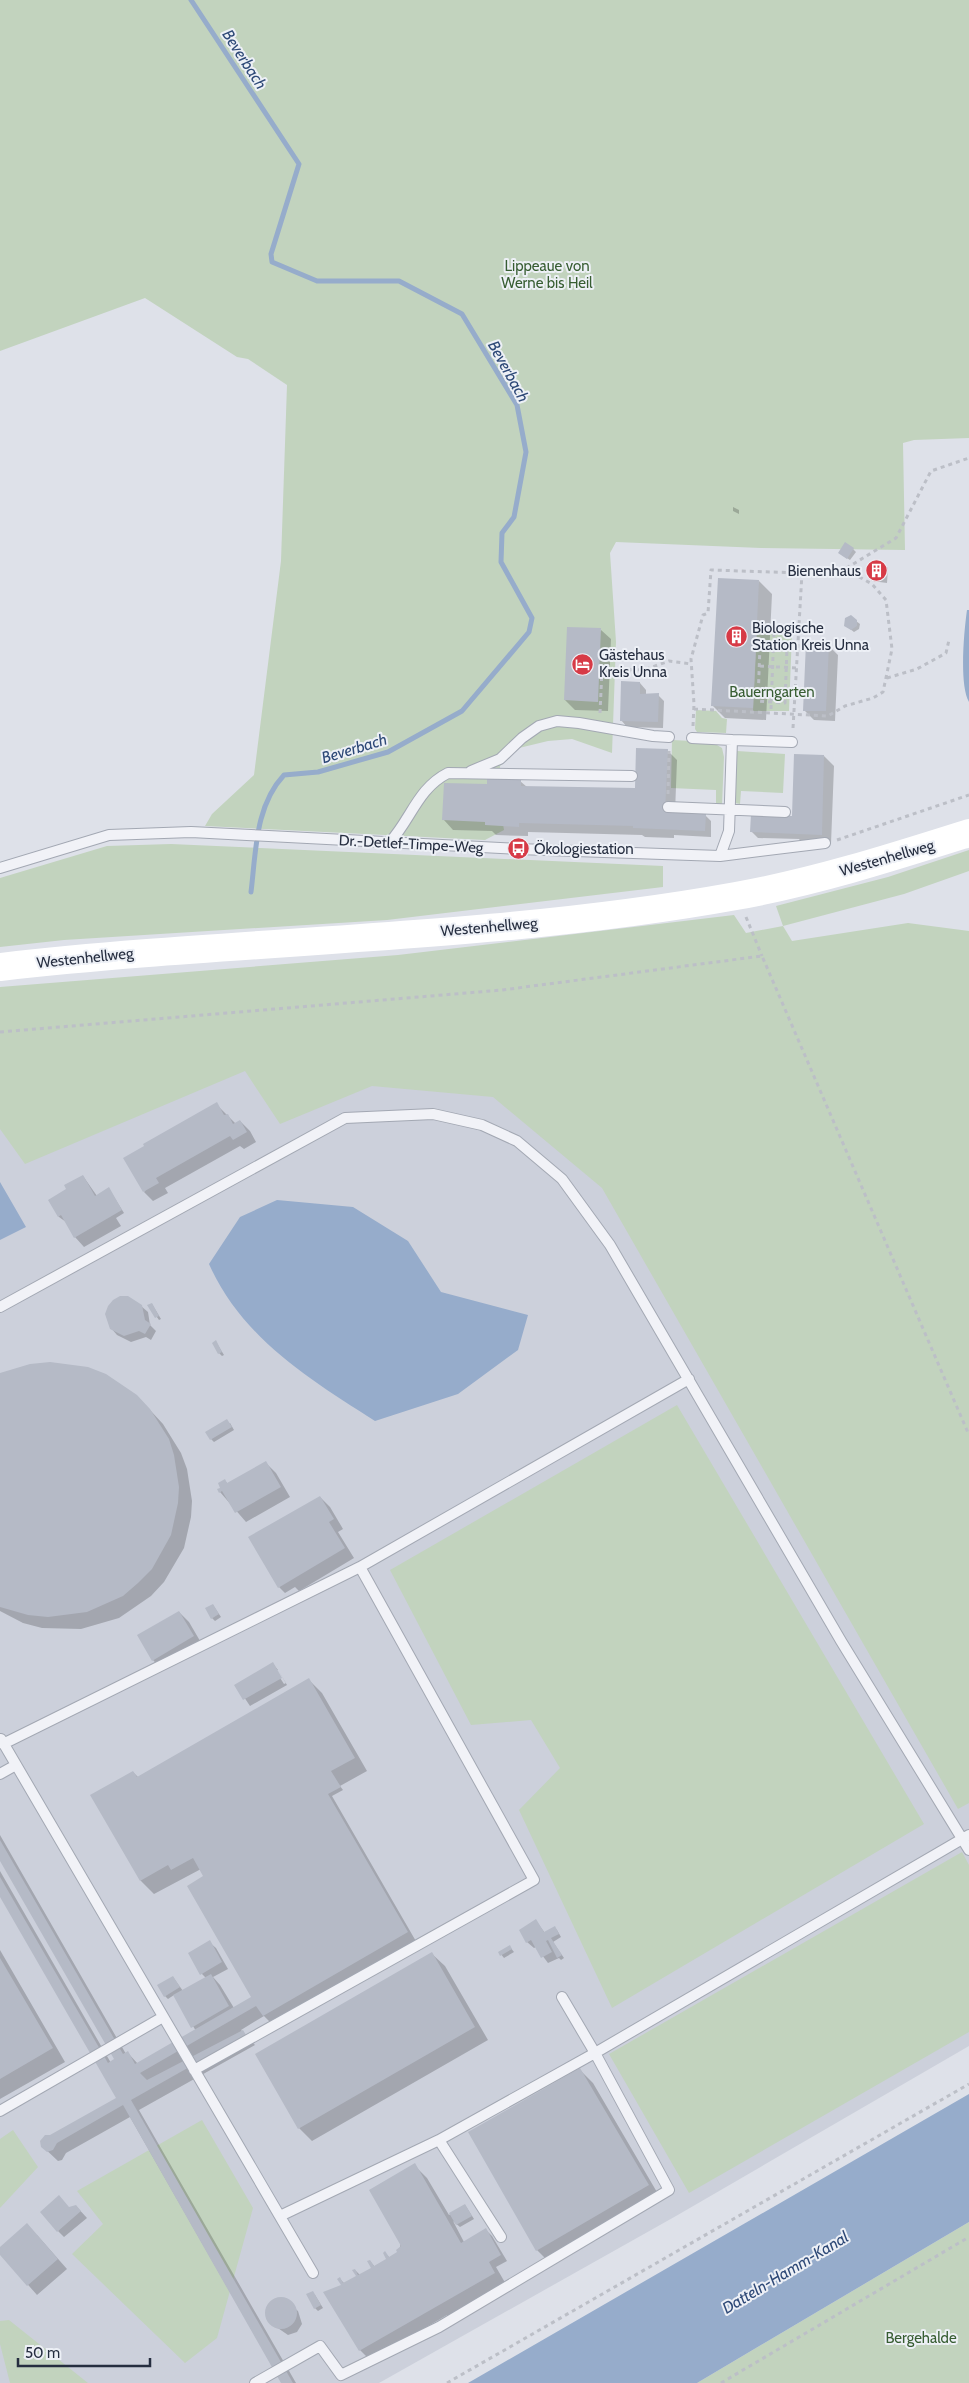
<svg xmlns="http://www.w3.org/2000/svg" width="969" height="2383" font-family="Cabin,sans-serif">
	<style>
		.built { fill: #ccd0db }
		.green { fill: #c2d3be }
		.water { fill: #96accb }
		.shadow { fill: #0003 }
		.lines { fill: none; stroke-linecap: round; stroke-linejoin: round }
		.stream { stroke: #96accb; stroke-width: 5 }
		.building { fill: #b5bac6 }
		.service-casing { stroke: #a3a8b3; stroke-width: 12 }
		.path { stroke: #bcbfc7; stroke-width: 3; stroke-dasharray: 4 4; stroke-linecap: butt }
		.service { stroke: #f1f2f7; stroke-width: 10 }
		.secondary { stroke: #fff; stroke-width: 28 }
		.labels { text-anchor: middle; stroke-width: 4; stroke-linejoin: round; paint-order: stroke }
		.park-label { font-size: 15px; fill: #375d32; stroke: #edf0f6 }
		.poi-label { font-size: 15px; fill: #262e40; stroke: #edf0f6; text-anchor: start }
		.street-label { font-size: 15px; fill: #262e40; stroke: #edf0f6 }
		.water-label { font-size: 16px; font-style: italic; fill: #2e4977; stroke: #edf0f6 }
	</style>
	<rect width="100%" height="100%" fill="#dee1e9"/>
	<!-- built -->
	<path class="built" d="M517 1010 969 1446V2046L676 2216 379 2383H0V1052Z"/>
	<!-- green -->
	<path class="green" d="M0 0H969V438L914 440 903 443 905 550 761 548 616 542 610 553 616 642 612 753 572 739 548 741 519 748 500 766 498 795 504 830 485 840 205 826 212 814 254 775 281 561 287 385 248 359 237 357 145 298 0 351Z
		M757 631 792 633 789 711H753Z
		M696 710 716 711 722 718 727 719 726 733 697 732 695 729Z
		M672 740 712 742 722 748 724 757 722 805H716V790L671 788Z
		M737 751 785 754 783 793 741 791 740 804 735 803Z
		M171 844 663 866V887L387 920 64 940 0 947V878L107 846Z
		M969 850V871L904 894 783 926 792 941 908 923 969 931V1803L958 1809 602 1188 493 1097 372 1086 280 1124 245 1071 25 1164 0 1129V987L398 955 734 915 746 933 783 926 776 906 888 877Z
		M677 1405 924 1824 612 2008 519 1810 560 1768 531 1720 471 1725 390 1570Z
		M962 1852 969 1865V2032L689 2193 609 2054Z
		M202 2120 253 2208 217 2338 185 2363 72 2254 103 2224 77 2191Z
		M13 2130 38 2167 0 2208V2139Z
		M969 2222V2383H697Z
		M9 2320 88 2383H10L0 2344V2321Z"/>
	<!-- water -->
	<path class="water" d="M967 610H969V702C959 685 964 631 967 610Z
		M0 1182 26 1227 0 1240Z
		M277 1200 353 1207 408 1241 441 1292 528 1315 518 1350 458 1394 375 1421C309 1379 242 1338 209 1264L240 1217Z
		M969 2094V2222L697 2383H468Z"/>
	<!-- shadow -->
	<path class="shadow" d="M733 507 739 510V514L733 511Z
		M853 549 856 552 850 560 842 555Z
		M885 565 888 568 887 583 872 581 869 578Z
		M759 581 772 594 766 720 725 718 712 705Z
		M856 621 860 624 859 629 854 632 846 626Z
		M601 630 611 639 608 711 575 710 565 700Z
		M828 645 838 655 835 721 814 720 804 710Z
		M640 683 646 690V695H658L664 701 663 728 627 727 621 720Z
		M667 750 677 760 675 813 705 815 711 821V837L674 835V838L645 837 642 835 528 832V836L496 835 492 831 453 830 444 820 488 786 520 781 527 787 636 790Z
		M824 756 834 766 831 844 802 843 799 839 758 838 751 831 793 817Z
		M216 1104 236 1124 240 1121 250 1131 256 1142 244 1149 240 1146 165 1188 168 1193 153 1201 144 1192Z
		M83 1176 97 1196 109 1189 124 1213 116 1218 121 1226 84 1247 75 1237 66 1222 59 1217 49 1200 68 1190Z
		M152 1304 161 1319 159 1320 149 1306Z
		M141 1306 148 1312 150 1325 156 1331 151 1340 146 1337 131 1342 117 1335 111 1328Z
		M216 1342 224 1355 222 1356 219 1353Z
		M0 1375 150 1410 163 1424 181 1453 187 1469 192 1501 191 1517 184 1548 164 1582 151 1596 119 1618 81 1629 42 1628 23 1623 0 1611Z
		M230 1423 234 1430 214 1442 211 1439Z
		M266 1463 276 1473 290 1497 246 1522 220 1492 225 1481 228 1484Z
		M320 1497 330 1507 343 1529 338 1532 354 1558 299 1591 295 1587 285 1593 279 1587Z
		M213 1605 221 1617 215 1621 212 1618Z
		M179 1612 189 1622 203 1646 162 1670 153 1660Z
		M273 1664 278 1670H275L284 1684 286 1683 278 1670 287 1685 250 1706 236 1685Z
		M309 1680 322 1693 367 1771 340 1786 343 1790 332 1796 417 1943 273 2025 264 2016 241 2030 255 2045 139 2110 296 2383H282L130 2117 66 2153 62 2160 58 2161 42 2146 51 2136 118 2098 0 1894V1871L111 2063 116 2060 0 1858V1835L126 2054 128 2053 138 2064 196 2031 174 1995 168 1999 165 1996 173 1977 183 1991 206 1978 202 1974 209 1942 216 1948 228 1969 213 1977 220 1985 234 2008 253 1998 201 1869 154 1894 141 1881 92 1796 133 1772 139 1778Z
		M536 1921 545 1933 555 1928 557 1930 561 1937 553 1942 564 1958 561 1960 559 1958 548 1963 536 1947 534 1948 527 1942Z
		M510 1947 514 1952 504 1958 500 1953Z
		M0 1950 65 2062 0 2099Z
		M432 1954 445 1966 488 2040 312 2141 299 2128Z
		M580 2070 593 2083 661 2199 550 2263 537 2250Z
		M414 2165 427 2178 449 2215 465 2205 467 2208 474 2219 460 2227 453 2221 464 2242 486 2230 492 2236 507 2261 496 2267 507 2286 450 2319 447 2315 370 2360 360 2350 325 2293 342 2286 340 2279 345 2284 357 2277 355 2270 360 2275 373 2268 370 2261 375 2267 388 2259 385 2253 390 2258 399 2253Z
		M76 2206 87 2218 64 2237 58 2231 70 2208Z
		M37 2235 67 2269 37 2295 0 2253V2248Z
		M315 2295 323 2308 318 2311 315 2308Z
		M283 2299 298 2311 302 2324 297 2332 288 2335 269 2322 266 2312 274 2301Z"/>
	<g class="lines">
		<!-- stream -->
		<path class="stream" d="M191 0 299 164 271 254 272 262 317 281H399L462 314 517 405 526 452 514 517 502 533 501 562 532 618 529 632 462 711 388 752 318 772 284 775C255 806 256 852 251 892"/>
	</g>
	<!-- building -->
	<path class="building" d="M845 542 854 548 847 559 838 553Z
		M869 563 886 564 884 580 868 578Z
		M718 578 759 580 753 708 711 706Z
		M851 615 857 620V626L851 630 844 626 845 618Z
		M567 627 601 628 598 702 564 700Z
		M806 643 829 644 826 711H803Z
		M621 681 640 682V694L659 693 658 722 620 721Z
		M636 748 668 749 665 812 706 814 705 831 633 828V826L519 823V827L485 825V822L442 820 444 783 487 784V778L521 779V786L635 788Z
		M794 754 824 755 822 835 750 832 751 814 792 816Z
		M217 1102 224 1115 228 1114 233 1124 240 1120 247 1132 233 1140 230 1136 156 1178 159 1183 143 1192 123 1158 144 1146 143 1144Z
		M83 1175 95 1196 109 1187 122 1210 74 1238 61 1215 58 1217 48 1200 66 1189 64 1185Z
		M120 1296H128L142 1305 145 1320 151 1324 145 1334 139 1331 124 1336 110 1329 105 1314 108 1306 113 1300Z
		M152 1303 159 1316 155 1318 147 1305Z
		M216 1340 222 1352 218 1354 212 1343Z
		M50 1362 88 1367 106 1374 137 1395 150 1409 169 1439 174 1455 179 1487 178 1503 171 1535 152 1569 138 1583 123 1596 87 1612 48 1617 28 1615 0 1607V1373L30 1364Z
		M227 1419 232 1427 210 1440 205 1432Z
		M266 1461 281 1487 235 1513 222 1491 219 1493 217 1489 220 1488 218 1483 225 1479 227 1483Z
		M320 1496 334 1519 329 1522 345 1548 278 1588 248 1537Z
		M213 1604 219 1614 211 1619 205 1608Z
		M179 1611 194 1636 152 1661 137 1635Z
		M273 1662 282 1678 243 1700 234 1685Z
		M309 1678 355 1758 331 1771 341 1787 328 1794 408 1932 263 2016 256 2006 140 2073 147 2080 243 2030 246 2035 131 2100 293 2383H281L123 2105 57 2143 53 2150 47 2152 41 2147 40 2141 45 2135H50L116 2098 0 1897V1877L108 2063 114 2059 0 1861V1840L123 2054 128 2051 135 2064 251 1997 187 1886 203 1876 193 1858 171 1870 168 1865 140 1881 90 1795 133 1771 137 1777Z
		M536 1919 544 1932 555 1926 559 1934 551 1938 562 1955 557 1958 548 1940 546 1941 552 1952 541 1958 531 1940 526 1943 519 1930Z
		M210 1940 222 1962 200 1975 188 1953Z
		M510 1945 512 1949 500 1956 498 1952Z
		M432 1952 475 2027 298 2129 255 2054Z
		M0 1958 53 2048 0 2079Z
		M211 1974 229 2006 191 2028 173 1995Z
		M173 1976 180 1987 164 1997 157 1985Z
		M580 2068 649 2185 536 2251 468 2132Z
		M415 2163 461 2243 486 2228 501 2255 489 2262 495 2273 359 2351 323 2292 341 2285 337 2279 340 2277 343 2283 356 2276 352 2270 355 2269 358 2275 371 2268 367 2261 370 2260 374 2266 386 2259 383 2253 385 2251 389 2257 397 2252 396 2250 401 2246 369 2190Z
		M59 2195 69 2207 76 2205 81 2211 57 2232 40 2212Z
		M465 2204 472 2216 456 2225 449 2213Z
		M27 2223 58 2259 27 2286 0 2255V2247Z
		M313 2291 321 2305 314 2309 306 2294Z
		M265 2313a16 16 0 1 1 32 0a16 16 0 1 1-32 0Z"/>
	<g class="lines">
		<defs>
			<path id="service" d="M692 738 732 740 729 831 720 856
				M732 740 792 742
				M471 771 500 759 522 738 539 726 557 721 579 723 653 736 669 737
				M668 807 785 812
				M390 842C411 819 418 788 448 773L632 776
				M0 868 109 835 191 832 518 849 720 856 825 843
				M0 1307 345 1118 433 1114 482 1125 517 1141 562 1179 610 1245 841 1641 969 1850
				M360 1567 689 1379
				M1 1739 313 2273
				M3 1744 360 1567 534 1880 194 2070
				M0 1774 16 1765
				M562 1997 595 2053 969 1835
				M0 2111 163 2017
				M280 2216 439 2140 501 2237
				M255 2383 320 2346 341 2375 439 2327 669 2190 595 2053 439 2140"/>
		</defs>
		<!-- service casing -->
		<use href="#service" class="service-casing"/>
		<!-- path -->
		<path class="path" d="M757 629 798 630
			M760 646 787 647 785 703 758 701Z
			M760 666 796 668
			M887 678 917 669 946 653 949 640
			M694 709 828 716 845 706 873 698 883 692 892 649 886 600 872 584 845 569
			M771 709 774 630
			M600 713 602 669 644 670 669 661 691 664
			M693 726 694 704 691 659 703 615 708 613 711 570 802 573
			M793 728 802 573 845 569 896 538 931 471 969 458
			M668 794 669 751
			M837 840 969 795
			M746 917 762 956
			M0 1032 502 990 762 956 969 1435
			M447 2383 969 2084
			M721 2383 969 2237"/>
		<!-- service -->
		<use href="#service" class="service"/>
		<!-- secondary -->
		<path class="secondary" d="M0 967C245 939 493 940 736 896 815 882 893 857 969 833"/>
	</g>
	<!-- icons -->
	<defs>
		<symbol id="building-disc" viewBox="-11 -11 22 22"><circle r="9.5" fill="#d73a46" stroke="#edf0f6"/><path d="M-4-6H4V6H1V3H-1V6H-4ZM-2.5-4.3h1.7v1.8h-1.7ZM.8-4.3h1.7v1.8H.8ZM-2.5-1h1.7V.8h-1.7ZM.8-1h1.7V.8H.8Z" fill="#fff"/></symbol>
		<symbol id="hotel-disc" viewBox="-11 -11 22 22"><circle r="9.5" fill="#d73a46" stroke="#edf0f6"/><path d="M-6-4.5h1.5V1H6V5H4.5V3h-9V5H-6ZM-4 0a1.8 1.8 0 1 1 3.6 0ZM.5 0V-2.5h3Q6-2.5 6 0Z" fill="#fff"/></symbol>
		<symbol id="bus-disc" viewBox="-11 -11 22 22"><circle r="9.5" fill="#d73a46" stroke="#edf0f6"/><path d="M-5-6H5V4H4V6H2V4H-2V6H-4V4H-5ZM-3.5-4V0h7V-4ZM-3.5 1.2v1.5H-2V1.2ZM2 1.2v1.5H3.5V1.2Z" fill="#fff"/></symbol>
	</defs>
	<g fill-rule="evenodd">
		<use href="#building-disc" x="864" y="558" width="25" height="25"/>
		<use href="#building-disc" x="724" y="624" width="25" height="25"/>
		<use href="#hotel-disc" x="570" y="652" width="25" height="25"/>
		<use href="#bus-disc" x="506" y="836" width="25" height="25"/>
	</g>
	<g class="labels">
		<!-- park labels -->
		<g class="park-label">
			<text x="547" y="271">Lippeaue von<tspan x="547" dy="17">Werne bis Heil</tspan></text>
			<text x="772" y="697">Bauerngarten</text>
			<text x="921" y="2343">Bergehalde</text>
		</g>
		<!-- poi labels -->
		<g class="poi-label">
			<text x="861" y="576" text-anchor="end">Bienenhaus</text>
			<text x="752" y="633">Biologische<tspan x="752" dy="17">Station Kreis Unna</tspan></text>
			<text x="599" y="660">Gästehaus<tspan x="599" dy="17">Kreis Unna</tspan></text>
			<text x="534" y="854">Ökologiestation</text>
		</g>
		<!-- street labels -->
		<g class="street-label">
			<text transform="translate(411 844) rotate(3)" y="5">Dr.-Detlef-Timpe-Weg</text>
			<text transform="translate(887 858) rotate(-16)" y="5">Westenhellweg</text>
			<text transform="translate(489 927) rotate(-5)" y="5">Westenhellweg</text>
			<text transform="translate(85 958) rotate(-6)" y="5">Westenhellweg</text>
		</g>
		<!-- water labels -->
		<g class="water-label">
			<text transform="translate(245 59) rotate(57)" y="6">Beverbach</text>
			<text transform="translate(509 371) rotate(61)" y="6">Beverbach</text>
			<text transform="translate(354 748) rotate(-17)" y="6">Beverbach</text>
			<text transform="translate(785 2272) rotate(-31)" y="6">Datteln-Hamm-Kanal</text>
		</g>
	</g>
	<!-- scale -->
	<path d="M18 2358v8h132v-8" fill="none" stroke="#262e40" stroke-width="2.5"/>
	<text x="25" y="2358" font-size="15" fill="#262e40" stroke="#edf0f6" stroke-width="4" paint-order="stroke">50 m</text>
</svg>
